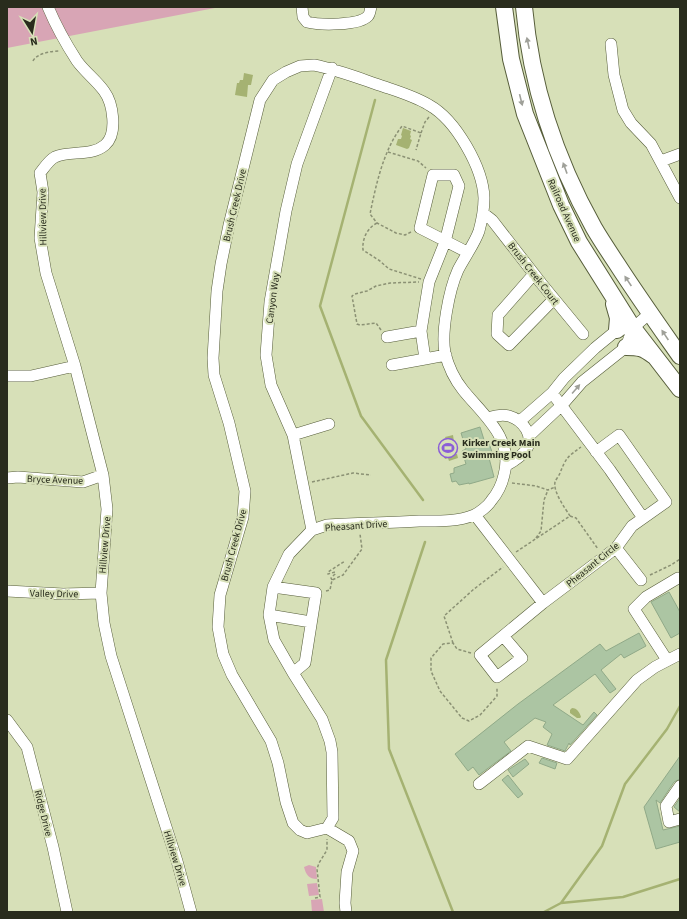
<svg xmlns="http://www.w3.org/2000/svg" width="687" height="919" font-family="'Source Sans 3',sans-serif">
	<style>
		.green { fill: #d8a5b5 }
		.water { fill: #a5b272 }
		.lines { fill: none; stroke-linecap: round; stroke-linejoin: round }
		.stream { stroke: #a5b272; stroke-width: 2.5 }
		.building { fill: #acc5a3; stroke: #90a988 }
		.minor-casing { stroke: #565d3a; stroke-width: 12 }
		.highway-casing { stroke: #565d3a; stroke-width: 18 }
		.path { stroke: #8b9174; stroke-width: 1.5; stroke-dasharray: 3 2; stroke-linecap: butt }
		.minor { stroke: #fff; stroke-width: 11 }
		.highway { stroke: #fff; stroke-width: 16 }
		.oneway { fill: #9fa099 }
		.labels { text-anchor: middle; stroke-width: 4; stroke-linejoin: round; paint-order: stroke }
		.street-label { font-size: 10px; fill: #292c1d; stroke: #d7e0b8 }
		.poi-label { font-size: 10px; font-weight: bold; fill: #292c1d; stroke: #d7e0b8; text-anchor: start }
	</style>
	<rect width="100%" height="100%" fill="#d7e0b8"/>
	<!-- green -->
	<path class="green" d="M7 7H220L7 48Z
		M309 865 316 867 317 879C309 879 306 875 304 867Z
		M317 883 319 895 309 896 307 884Z
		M322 899 324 912H312L311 900Z"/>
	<!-- water -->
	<path class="water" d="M244 73 253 75 251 85H248L247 97 235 95 237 83H239L240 80H243Z
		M403 128 411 131 410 135 411 136 410 139 412 140 409 148 407 149 396 145 398 139H401L402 136 401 135Z
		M453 435 455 448 452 449 454 454H457L458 458 449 461 448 458 445 459 441 448 445 447 444 443 447 442 445 437Z
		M572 708C577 708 580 713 581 717L580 718H577L570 713V710Z"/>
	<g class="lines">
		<!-- stream -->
		<path class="stream" d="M375 100 320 306 361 416 423 500
			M425 542 386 660 389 749 453 912
			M561 903 602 846 625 784 667 729 680 706
			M544 912 561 903 623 897 680 879"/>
	</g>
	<!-- building -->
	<path class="building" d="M480 427 485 443H489L493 455 489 458 494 477 469 484V483L459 485 456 481 452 482 450 474 454 473V468L466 464 462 451 466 449 461 433Z
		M669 592 680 612V633L671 638 651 602Z
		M639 633 646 646 624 658 621 654 601 670 616 689 610 693 595 674 553 705 583 725 594 712 597 715 570 745 569 743 565 751 547 745 552 734 543 727 546 722 535 718 504 742 511 751 479 775 473 767 468 771 455 754 518 704 600 644 606 651Z
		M680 756V779L674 782 660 803 656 800 663 830 680 826V842L656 849 644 807Z
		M542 758 557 763 555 769 539 763Z
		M525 759 529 764 513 777 508 770Z
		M508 775 523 794 518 798 502 780Z
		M680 798V812L674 807Z"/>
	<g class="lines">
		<defs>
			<path id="minor" d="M48 7C56 26 66 44 77 61 85 72 96 80 104 91 113 103 118 134 105 145 91 157 70 150 55 157 49 160 44 168 40 173L43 192 40 238 46 273 75 366 103 475 107 509 101 593 104 623 111 656 177 861 191 912
				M302 7 303 17 307 22C319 25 359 26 368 16 370 14 370 10 371 7
				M611 44 614 75 623 110 631 123 651 144 680 198
				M314 65C339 70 361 79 385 87 400 92 416 97 429 105 456 120 483 168 484 198 484 209 482 220 479 231 475 243 464 258 458 270 449 290 441 332 445 353 448 365 455 380 463 390 483 415 514 438 504 475 502 484 497 494 491 501 488 506 479 513 474 515 457 522 437 521 419 521 388 523 357 523 327 525L312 530 289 554 273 587 269 615 274 640 293 673 322 719 330 741 332 752 333 818 327 828 307 833 300 830 293 823 286 802 278 763 271 741 232 675 223 654 218 627 220 595 243 517 245 491 229 423 214 375 213 358 217 291 221 264 229 225 260 100 273 80 286 72 300 66Z
				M661 161 680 154
				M483 213 492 220 541 283 583 334
				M534 274 498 315 497 334 509 345 554 299
				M387 337 421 331
				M446 355 425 359 421 331 429 282 445 242 459 186 454 175H433L420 228 467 252
				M392 365 425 359
				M7 376H31L75 366
				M552 393 610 470 643 518
				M488 418C494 416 502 414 509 416 523 420 535 436 526 450 521 457 514 461 507 465
				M520 421 552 393 564 378 595 348 617 330 623 329
				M293 435 329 424
				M529 436 562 405 582 382 626 347 633 328 650 313
				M7 478 18 477 83 482 103 475
				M475 515 543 603
				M312 530 293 435 271 385 266 355 270 302 286 211 297 164 332 68
				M616 548 641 580
				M273 587 316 593 305 663 293 673
				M7 591 63 594 101 593
				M269 615 311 622
				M503 636 522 658 497 677 480 655 543 603 616 548 632 526 666 502 619 435 596 452
				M667 660 634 609 646 597 678 578
				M7 720 27 747 53 847 67 912
				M479 784 528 746 567 759 637 680 655 667 680 654
				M680 786 666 806 669 822 680 819
				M327 828 349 841 353 851 347 872 345 903 346 912"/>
			<path id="highway" d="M504 7 511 59 525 114 561 205 579 242 633 328 680 389
				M524 7C531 84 556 160 594 228 601 240 609 252 617 264 637 295 659 326 680 356
				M614 304 618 318 617 330
				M626 347C640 347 643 348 654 356"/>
		</defs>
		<!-- minor casing -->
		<use href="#minor" class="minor-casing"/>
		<!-- highway casing -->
		<use href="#highway" class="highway-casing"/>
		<!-- path -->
		<path class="path" d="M33 61C37 53 52 51 60 51
			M421 133 425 122 429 117
			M388 152 418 161 426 168
			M377 223C367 228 362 239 363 250L380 261 389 269 421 279
			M411 232 405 235 396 233 377 223 370 214C376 185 383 151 402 126L421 133 416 150
			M381 330 376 323 360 325 357 324 352 296 355 294 367 291 376 286 390 283 419 282
			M312 482 353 473 371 475
			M512 483 536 486 548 490 555 487
			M570 516 576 518 598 549
			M536 538 541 531 544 500 548 490
			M516 552 570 516C565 508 553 492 555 482 556 479 559 476 560 473 566 458 567 457 581 447
			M650 575 671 565 680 559
			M332 580 331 578 335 574V572L328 574V572L345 561
			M326 591 330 590 332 580 343 575 362 549 360 534
			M453 643 444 616 474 589 503 567
			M471 653 457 649 453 643 443 644 431 658V671L440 691 462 718 469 721 480 715 497 696V687
			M315 898 320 897 317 869 319 863 327 850V839"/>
		<!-- minor -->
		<use href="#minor" class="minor"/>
		<!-- highway -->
		<use href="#highway" class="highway"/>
	</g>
	<!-- one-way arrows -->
	<defs><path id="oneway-solid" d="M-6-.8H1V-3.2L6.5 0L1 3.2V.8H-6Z"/></defs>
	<g class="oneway">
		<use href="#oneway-solid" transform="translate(528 43) rotate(-102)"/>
		<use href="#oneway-solid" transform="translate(521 100) rotate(76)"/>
		<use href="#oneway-solid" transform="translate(565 168) rotate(-110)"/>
		<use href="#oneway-solid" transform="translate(628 281) rotate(-124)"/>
		<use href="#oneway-solid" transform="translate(665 335) rotate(-124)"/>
		<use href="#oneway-solid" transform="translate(576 389) rotate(-49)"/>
	</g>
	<!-- icons -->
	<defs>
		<symbol id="stadium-ring" viewBox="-11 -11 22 22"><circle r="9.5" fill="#d7e0b8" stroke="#8b5ed7" stroke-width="1.5"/><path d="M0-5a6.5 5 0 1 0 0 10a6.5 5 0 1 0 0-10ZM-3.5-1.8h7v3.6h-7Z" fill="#8b5ed7"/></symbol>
	</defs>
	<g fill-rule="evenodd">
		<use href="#stadium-ring" x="437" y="437" width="22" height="22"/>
	</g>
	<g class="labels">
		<!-- street labels -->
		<g class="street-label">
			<text transform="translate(234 205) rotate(-77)" y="4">Brush Creek Drive</text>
			<text transform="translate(565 210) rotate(66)" y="4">Railroad Avenue</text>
			<text transform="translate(42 217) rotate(-91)" y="4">Hillview Drive</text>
			<text transform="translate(534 273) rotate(52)" y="4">Brush Creek Court</text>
			<text transform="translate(272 298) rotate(-82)" y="4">Canyon Way</text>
			<text transform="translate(55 479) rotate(2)" y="4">Bryce Avenue</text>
			<text transform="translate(356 525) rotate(-4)" y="4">Pheasant Drive</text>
			<text transform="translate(104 545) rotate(-85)" y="4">Hillview Drive</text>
			<text transform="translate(233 545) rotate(-75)" y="4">Brush Creek Drive</text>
			<text transform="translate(592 564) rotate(-39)" y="4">Pheasant Circle</text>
			<text transform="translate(54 593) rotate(1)" y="4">Valley Drive</text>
			<text transform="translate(44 813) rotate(76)" y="4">Ridge Drive</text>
			<text transform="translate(176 858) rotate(73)" y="4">Hillview Drive</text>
		</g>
		<!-- poi labels -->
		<g class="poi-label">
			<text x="462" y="446">Kirker Creek Main<tspan x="462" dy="12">Swimming Pool</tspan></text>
		</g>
	</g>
	<!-- border -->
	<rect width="687" height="919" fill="none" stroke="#292c1d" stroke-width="16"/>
	<!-- north arrow -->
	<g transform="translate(32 32) rotate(169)" stroke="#d7e0b8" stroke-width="3" paint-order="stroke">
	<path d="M0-3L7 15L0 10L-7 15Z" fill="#292c1d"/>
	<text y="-6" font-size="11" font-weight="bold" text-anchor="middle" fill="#292c1d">N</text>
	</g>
</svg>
